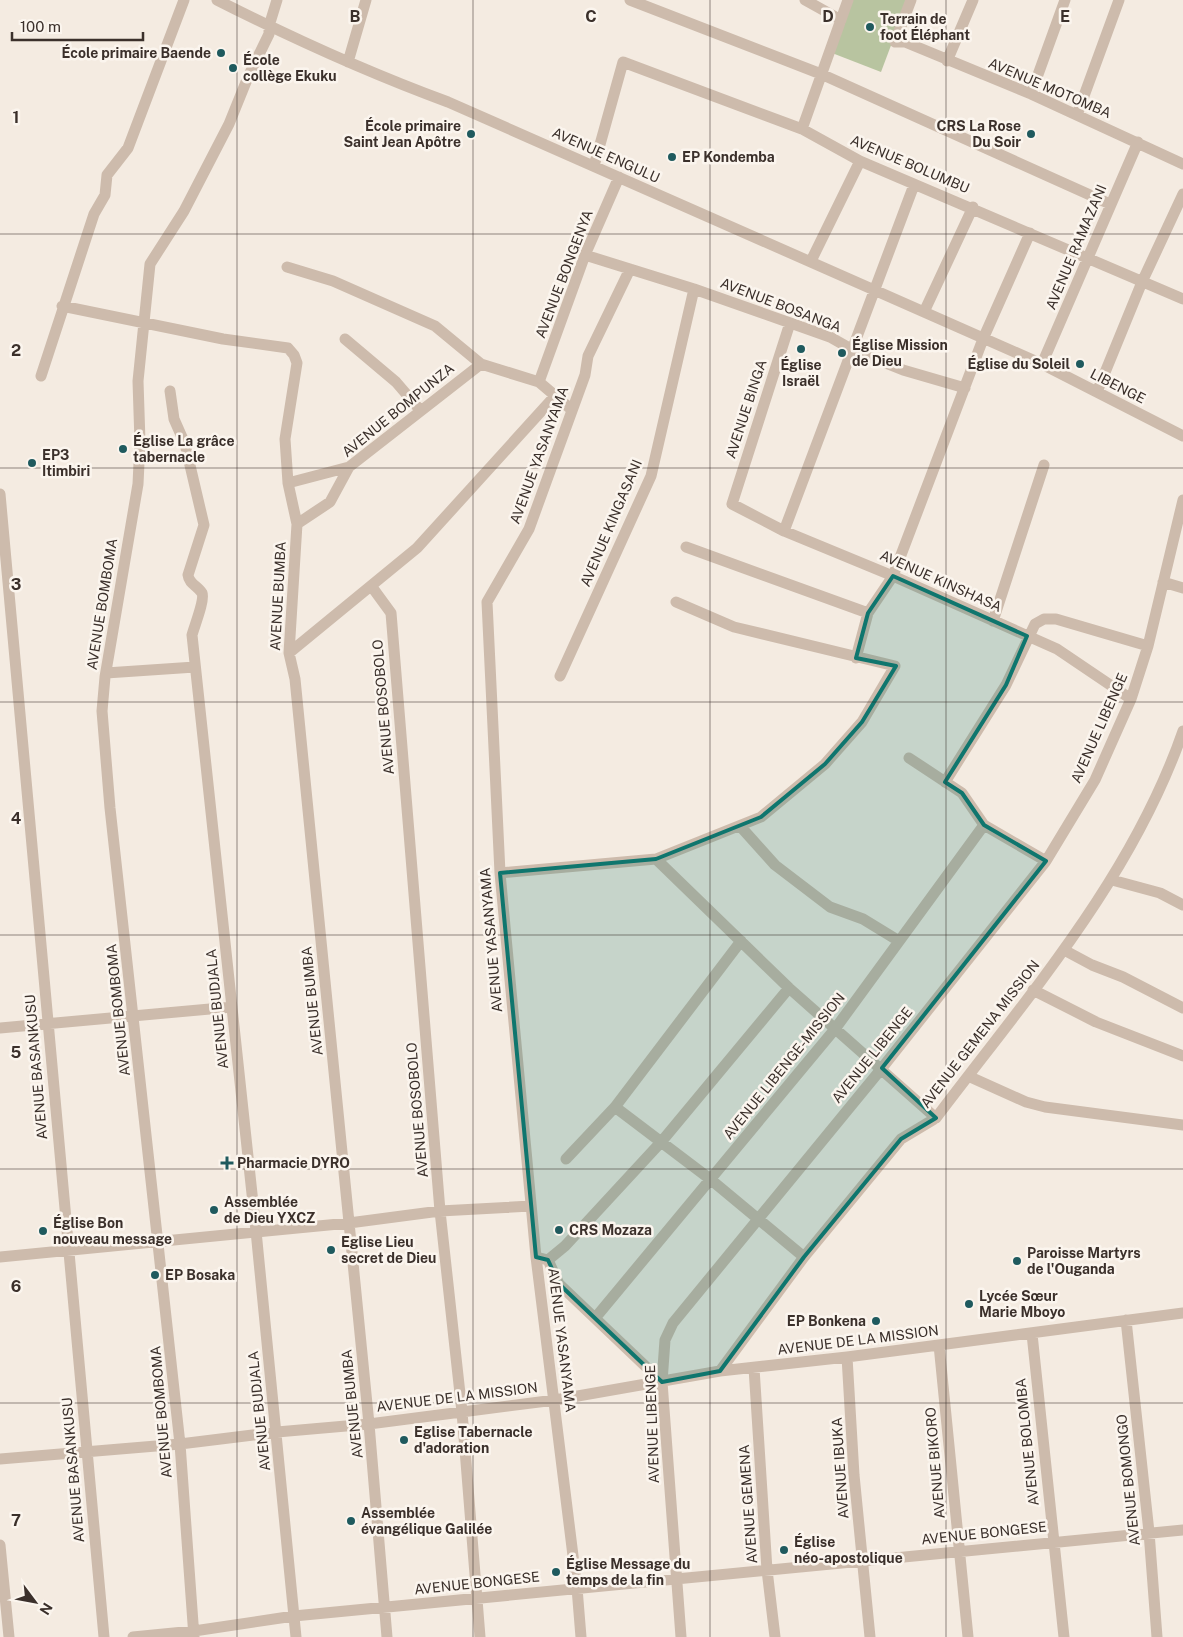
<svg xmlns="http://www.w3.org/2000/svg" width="1183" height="1637" font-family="'Public Sans',sans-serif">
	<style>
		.green { fill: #b8c4a0 }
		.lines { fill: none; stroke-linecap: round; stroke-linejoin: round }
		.minor { stroke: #cdbbac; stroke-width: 11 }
		.marked { fill: #0f766e; fill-opacity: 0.2; stroke: #0f766e; stroke-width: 4; stroke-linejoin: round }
		.grid { fill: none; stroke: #3b302b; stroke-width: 1; stroke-opacity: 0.55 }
		.poi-dot { fill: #1f5a5e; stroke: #fbf5ee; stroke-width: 2 }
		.labels { text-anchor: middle; stroke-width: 5; stroke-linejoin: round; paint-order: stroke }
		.poi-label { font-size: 14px; font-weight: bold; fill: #3b302b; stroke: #fbf5ee; text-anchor: start }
		.street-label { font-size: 14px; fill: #3b302b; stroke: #fbf5ee }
		.grid-label { font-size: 16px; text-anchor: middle; font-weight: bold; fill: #3b302b; stroke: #fbf5ee; stroke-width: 5; stroke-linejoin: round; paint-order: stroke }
	</style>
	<rect width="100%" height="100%" fill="#f4ebe1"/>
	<!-- green -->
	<path class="green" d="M852 0H908L881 72 832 53Z"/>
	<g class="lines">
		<!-- minor -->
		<path class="minor" d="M217 0C292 38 369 73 448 102L1042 364 1183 436
			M630 0 821 74 1110 204
			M805 0 841 20
			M911 0 895 42H905L1031 94 1183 164
			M947 61 973 0
			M348 62 366 0
			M1031 94 1065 0
			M1077 115 1119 0
			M802 129 848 0
			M594 166 623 62 802 129 860 161 1183 299
			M585 255 694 289 830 337 853 350 903 370 965 388
			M811 261 860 161
			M287 267 333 281 435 326 481 364 539 382 572 410
			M62 306 223 339 288 348 294 355 297 363 285 439 288 483 297 524 289 653 295 679 369 1424 387 1637
			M924 312 973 207
			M790 323 732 504 784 531 893 576 1057 649 1131 699
			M345 339 396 382 420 410
			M1042 364 1138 142
			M41 376 94 214 105 195 107 175 128 148 184 0
			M539 382 585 255 619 177
			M170 391 174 419 185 444 204 525 188 575C189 584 198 586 202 593 205 600 194 627 192 635L256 1231 296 1637
			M1097 392 1142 282 1183 194
			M288 483 349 467
			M0 494 104 1637
			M297 524 330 502 349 467 481 364
			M784 531 914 185
			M686 547 868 613 893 576 983 339 1030 233
			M1163 582 1183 588
			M372 587 391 613 440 1211 462 1412 480 1637
			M993 621 1044 465
			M289 653 417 548 555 396
			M856 658 868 613
			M106 673 195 667
			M560 676 651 476 694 289
			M909 758 962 793 984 825 1046 861
			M945 782 1006 685 1035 624 1044 619H1056L1148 646
			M740 826 775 865 830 907 863 919 899 941
			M656 859 761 817 825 764 862 722 895 666 734 627 676 602
			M500 873 656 859 789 988 936 1118
			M1112 880 1160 893 1183 905
			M1064 950 1092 965 1123 977 1183 1008
			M1033 990 1096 1022 1183 1056
			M0 1028 232 1007
			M968 1076 1026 1102 1045 1107 1183 1125
			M615 1107 710 1179 804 1257
			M566 1159 615 1107 741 941
			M0 1257 349 1223 440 1211 531 1206
			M540 1258 548 1260 559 1284 662 1382
			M548 1260 565 1246 662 1141 789 988
			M596 1317 835 1029 984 825
			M1126 1320 1149 1532 1157 1637
			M1032 1334 1064 1637
			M939 1345 968 1637
			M847 1357 854 1475 870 1637
			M754 1368 767 1570 775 1637
			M720 1371 804 1257 901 1139 936 1118C1028 996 1132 878 1183 731
			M0 1459 180 1444 277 1432 369 1424 555 1400 720 1371 847 1357 1183 1313
			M0 1545 9 1637
			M133 1637 194 1631 294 1616 1183 1530
			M194 1637 180 1444 110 808 102 711 105 677 138 484 140 442 138 381 150 264 184 211 229 124 248 77 269 34V26L277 0
			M581 1637 577 1588 536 1257 500 873 487 602 529 529 585 375 588 356 630 269
			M681 1637 662 1382 665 1340 673 1323 882 1068 1046 861 1095 780 1131 699 1148 646 1183 500"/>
	</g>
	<!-- marked area -->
	<path class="marked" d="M893 576 1027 636 1006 685 945 782 962 793 984 825 1046 861 882 1068 936 1118 901 1139 804 1257 720 1371 662 1382 559 1284 548 1260 536 1257 500 873 656 859 761 817 825 764 862 722 896 666 856 658 868 613Z"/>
	<!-- grid -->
	<path class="grid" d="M237 0V1637M473 0V1637M710 0V1637M946 0V1637M0 234H1183M0 468H1183M0 702H1183M0 935H1183M0 1169H1183M0 1403H1183"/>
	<!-- markers -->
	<g class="poi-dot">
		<circle cx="870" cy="27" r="5"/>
		<circle cx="221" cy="53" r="5"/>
		<circle cx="233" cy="68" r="5"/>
		<circle cx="471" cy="134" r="5"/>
		<circle cx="1031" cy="134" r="5"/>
		<circle cx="672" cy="157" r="5"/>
		<circle cx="801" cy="349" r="5"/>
		<circle cx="842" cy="353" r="5"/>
		<circle cx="1080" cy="364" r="5"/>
		<circle cx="123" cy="449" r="5"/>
		<circle cx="32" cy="463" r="5"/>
		<path d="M224.5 1155.5h5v5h5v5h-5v5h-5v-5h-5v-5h5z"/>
		<circle cx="214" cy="1210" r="5"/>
		<circle cx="559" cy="1230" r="5"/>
		<circle cx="43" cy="1231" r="5"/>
		<circle cx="331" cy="1250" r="5"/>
		<circle cx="1017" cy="1261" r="5"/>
		<circle cx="155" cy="1275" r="5"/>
		<circle cx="969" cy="1304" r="5"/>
		<circle cx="876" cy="1321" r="5"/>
		<circle cx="404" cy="1440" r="5"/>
		<circle cx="351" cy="1521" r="5"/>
		<circle cx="784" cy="1550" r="5"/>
		<circle cx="556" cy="1572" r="5"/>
	</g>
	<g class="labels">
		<!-- poi labels -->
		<g class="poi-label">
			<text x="880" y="24">Terrain de<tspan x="880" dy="16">foot Éléphant</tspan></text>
			<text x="211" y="58" text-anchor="end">École primaire Baende</text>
			<text x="243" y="65">École<tspan x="243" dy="16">collège Ekuku</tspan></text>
			<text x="461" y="131" text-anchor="end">École primaire<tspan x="461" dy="16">Saint Jean Apôtre</tspan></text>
			<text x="1021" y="131" text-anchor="end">CRS La Rose<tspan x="1021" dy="16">Du Soir</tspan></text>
			<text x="682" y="162">EP Kondemba</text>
			<text x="852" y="350">Église Mission<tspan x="852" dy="16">de Dieu</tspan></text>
			<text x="1070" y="369" text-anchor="end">Église du Soleil</text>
			<text x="801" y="370" text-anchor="middle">Église<tspan x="801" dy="16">Israël</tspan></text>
			<text x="133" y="446">Église La grâce<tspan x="133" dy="16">tabernacle</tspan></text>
			<text x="42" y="460">EP3<tspan x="42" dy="16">Itimbiri</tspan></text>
			<text x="237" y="1168">Pharmacie DYRO</text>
			<text x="224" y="1207">Assemblée<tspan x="224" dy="16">de Dieu YXCZ</tspan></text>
			<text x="53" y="1228">Église Bon<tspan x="53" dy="16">nouveau message</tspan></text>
			<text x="569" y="1235">CRS Mozaza</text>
			<text x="341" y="1247">Eglise Lieu<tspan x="341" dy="16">secret de Dieu</tspan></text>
			<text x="1027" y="1258">Paroisse Martyrs<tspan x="1027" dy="16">de l'Ouganda</tspan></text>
			<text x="165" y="1280">EP Bosaka</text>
			<text x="979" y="1301">Lycée Sœur<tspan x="979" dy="16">Marie Mboyo</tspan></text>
			<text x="866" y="1326" text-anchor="end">EP Bonkena</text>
			<text x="414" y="1437">Eglise Tabernacle<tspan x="414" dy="16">d'adoration</tspan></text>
			<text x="361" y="1518">Assemblée<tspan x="361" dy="16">évangélique Galilée</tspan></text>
			<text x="794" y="1547">Église<tspan x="794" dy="16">néo-apostolique</tspan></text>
			<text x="566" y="1569">Église Message du<tspan x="566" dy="16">temps de la fin</tspan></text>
		</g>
		<!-- street labels -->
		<g class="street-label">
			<text transform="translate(1050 88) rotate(23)" y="5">AVENUE MOTOMBA</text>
			<text transform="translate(606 155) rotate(24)" y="5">AVENUE ENGULU</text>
			<text transform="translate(910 164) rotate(23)" y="5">AVENUE BOLUMBU</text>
			<text transform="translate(1076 247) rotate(-67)" y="5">AVENUE RAMAZANI</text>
			<text transform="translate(564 274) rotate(-69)" y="5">AVENUE BONGENYA</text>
			<text transform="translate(781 305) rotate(21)" y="5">AVENUE BOSANGA</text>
			<text transform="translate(1118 386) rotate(27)" y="5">LIBENGE</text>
			<text transform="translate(746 409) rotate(-72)" y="5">AVENUE BINGA</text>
			<text transform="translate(398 410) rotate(-39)" y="5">AVENUE BOMPUNZA</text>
			<text transform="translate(539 455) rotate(-70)" y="5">AVENUE YASANYAMA</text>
			<text transform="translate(611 523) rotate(-67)" y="5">AVENUE KINGASANI</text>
			<text transform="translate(941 581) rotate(24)" y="5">AVENUE KINSHASA</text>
			<text transform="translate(278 596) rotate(-87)" y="5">AVENUE BUMBA</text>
			<text transform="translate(102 604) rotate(-81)" y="5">AVENUE BOMBOMA</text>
			<text transform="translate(383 707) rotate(-95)" y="5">AVENUE BOSOBOLO</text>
			<text transform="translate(1099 728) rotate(-66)" y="5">AVENUE LIBENGE</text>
			<text transform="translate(491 940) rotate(-95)" y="5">AVENUE YASANYAMA</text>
			<text transform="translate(312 1001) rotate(-96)" y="5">AVENUE BUMBA</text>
			<text transform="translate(217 1009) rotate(-96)" y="5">AVENUE BUDJALA</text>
			<text transform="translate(118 1010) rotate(-96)" y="5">AVENUE BOMBOMA</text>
			<text transform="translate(980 1034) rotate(-52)" y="5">AVENUE GEMENA MISSION</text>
			<text transform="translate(872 1055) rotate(-51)" y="5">AVENUE LIBENGE</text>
			<text transform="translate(784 1066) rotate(-51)" y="5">AVENUE LIBENGE-MISSION</text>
			<text transform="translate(36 1067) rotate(-95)" y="5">AVENUE BASANKUSU</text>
			<text transform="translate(417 1110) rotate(-95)" y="5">AVENUE BOSOBOLO</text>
			<text transform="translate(562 1340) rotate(83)" y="5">AVENUE YASANYAMA</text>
			<text transform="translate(858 1340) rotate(-7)" y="5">AVENUE DE LA MISSION</text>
			<text transform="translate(457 1397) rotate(-7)" y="5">AVENUE DE LA MISSION</text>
			<text transform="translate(352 1404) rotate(-96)" y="5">AVENUE BUMBA</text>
			<text transform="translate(259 1411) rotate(-96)" y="5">AVENUE BUDJALA</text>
			<text transform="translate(161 1412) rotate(-95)" y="5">AVENUE BOMBOMA</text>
			<text transform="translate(652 1424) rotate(-92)" y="5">AVENUE LIBENGE</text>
			<text transform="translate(1027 1442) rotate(-96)" y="5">AVENUE BOLOMBA</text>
			<text transform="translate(935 1463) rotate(-95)" y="5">AVENUE BIKORO</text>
			<text transform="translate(840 1468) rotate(-94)" y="5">AVENUE IBUKA</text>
			<text transform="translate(73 1470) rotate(-95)" y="5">AVENUE BASANKUSU</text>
			<text transform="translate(1128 1480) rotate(-96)" y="5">AVENUE BOMONGO</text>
			<text transform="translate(748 1504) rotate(-94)" y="5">AVENUE GEMENA</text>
			<text transform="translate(984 1533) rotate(-6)" y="5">AVENUE BONGESE</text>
			<text transform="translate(477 1583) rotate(-6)" y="5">AVENUE BONGESE</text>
		</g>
	</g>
	<g class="grid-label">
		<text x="355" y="22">B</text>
		<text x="591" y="22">C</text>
		<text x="828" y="22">D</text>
		<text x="1065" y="22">E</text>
		<text x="16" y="123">1</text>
		<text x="16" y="356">2</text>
		<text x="16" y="590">3</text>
		<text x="16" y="824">4</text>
		<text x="16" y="1058">5</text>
		<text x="16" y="1292">6</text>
		<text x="16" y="1526">7</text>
	</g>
	<!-- north arrow -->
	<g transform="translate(35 1602) rotate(122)" stroke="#fbf5ee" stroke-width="4" paint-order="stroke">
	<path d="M0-4L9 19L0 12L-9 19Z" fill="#3b302b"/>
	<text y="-8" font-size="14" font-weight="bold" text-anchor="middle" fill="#3b302b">N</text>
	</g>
	<!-- scale -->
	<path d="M12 32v8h131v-8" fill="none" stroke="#3b302b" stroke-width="2.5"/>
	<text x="20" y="32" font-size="15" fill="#3b302b" stroke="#fbf5ee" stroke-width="4" paint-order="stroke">100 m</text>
</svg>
